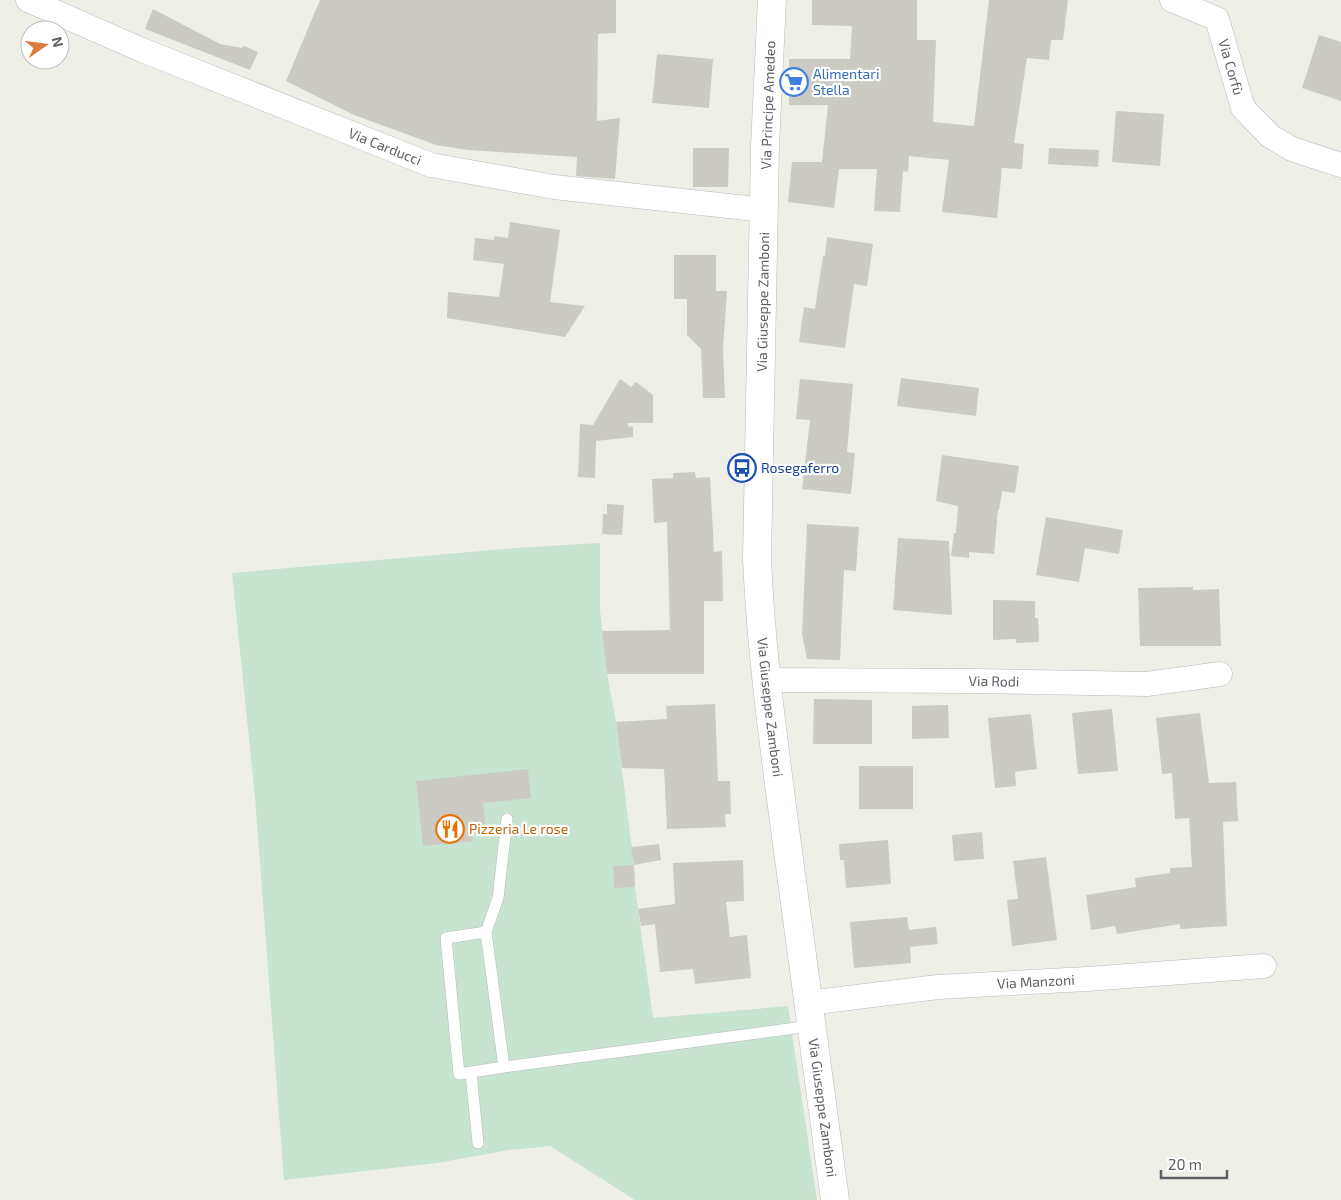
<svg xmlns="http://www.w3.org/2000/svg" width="1341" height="1200" font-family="'Exo 2',sans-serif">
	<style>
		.green { fill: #c6e4cf }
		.building { fill: #cbcbc3 }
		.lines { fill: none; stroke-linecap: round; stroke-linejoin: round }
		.lane-casing { stroke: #b9b9bf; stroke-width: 12 }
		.street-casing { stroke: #b9b9bf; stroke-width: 25 }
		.secondary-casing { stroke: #babac1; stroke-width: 29 }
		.lane { stroke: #fff; stroke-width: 11 }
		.street { stroke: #fff; stroke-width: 24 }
		.secondary { stroke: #fff; stroke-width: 28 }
		.labels { text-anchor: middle; stroke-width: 4.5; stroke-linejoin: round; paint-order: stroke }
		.street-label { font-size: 14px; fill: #5e5f66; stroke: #fff }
		.shop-label { font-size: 14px; fill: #366cbe; stroke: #fff; text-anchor: start }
		.transit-label { font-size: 14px; fill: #164399; stroke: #fff; text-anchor: start }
		.food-label { font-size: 14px; fill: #c56008; stroke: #fff; text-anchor: start }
	</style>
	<rect width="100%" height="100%" fill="#eeefe7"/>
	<!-- green -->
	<path class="green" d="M600 543V610L607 674 616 722 634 865 635 887 653 1018 788 1006 817 1200H635L550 1146 509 1150 437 1163 284 1180 255 797 232 573 516 548Z"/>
	<!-- building -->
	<path class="building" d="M320 0H616V33L598 34 597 121 620 118 615 179 576 176 577 157 468 150 436 145 354 115 286 81Z
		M812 0H917V40H936L933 122 974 126 989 0H1068L1063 40H1051L1049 60 1027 58 1014 143 1024 144 1022 169 1002 168 997 218 942 212 949 160 909 156 908 172 903 171 900 212 874 211 877 169H839L834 208 788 202 792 162H822L828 105H789V59H850L852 26 812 25Z
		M153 9 220 44 242 48 244 46 258 52 250 70 145 29Z
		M1319 35 1341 42V101L1302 88Z
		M657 54 713 59 709 108 652 103Z
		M1116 111 1164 114 1160 166 1112 162Z
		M693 148H729L728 187H693Z
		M1049 148 1099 150 1098 167 1048 164Z
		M510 222 560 230 550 302 585 306 565 337 447 318 448 292 499 297 504 264 473 260 475 238 494 240 495 236 508 238Z
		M827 237 873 244 867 286 854 284 845 348 799 342 804 307 815 309 823 256H825Z
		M674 255H716V291H727L723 349 725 398H703L701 349 687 335V299H674Z
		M901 378 979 388 976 416 897 406Z
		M620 379 631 387 636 382 653 395V423H628V426L633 427V437L596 441 595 478 578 477 580 424 593 425Z
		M800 379 853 384 847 452 855 453 851 494 802 489 810 420 796 419Z
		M942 455 1019 466 1015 493 1002 491 999 510H998L994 554 969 552V558L951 556 954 533H956L958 506 936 501Z
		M695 472 696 478 710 477 714 552 722 551 723 601H704V674H607L602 631 670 630 667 522 654 523 652 479 673 478V473Z
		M607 504 624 505 622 535 602 534 603 514H607Z
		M1046 517 1123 530 1119 554 1085 548 1079 582 1036 575Z
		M807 524 859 527 856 571 844 570 840 660 807 659 802 634Z
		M898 538 949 541 952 615 893 610Z
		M1193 587V590L1219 589 1221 646H1140L1138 588Z
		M993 600 1035 601V618H1038L1039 642 1016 643V639L993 640Z
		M814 699 872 700V744H813Z
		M715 704 718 781H730L731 814H725L726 827 667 829 664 769 622 768 616 722 667 719 666 706Z
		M948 705 949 738 912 739V706Z
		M1112 709 1118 771 1078 774 1072 713Z
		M1200 713 1209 783 1236 782 1238 821 1223 822 1227 926 1180 929V924L1117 934 1115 926 1091 930 1086 895 1136 887 1135 878 1170 873V868L1192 867 1189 818 1175 819 1172 773 1162 774 1156 718Z
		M1031 714 1037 769 1015 772 1016 786 995 788 988 718Z
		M859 766H913V809H859Z
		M528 769 531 798 483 803 486 828 472 830 473 841 423 846 416 781Z
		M982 832 984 859 954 861 952 835Z
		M888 840 891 884 846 888 844 860H840L839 844Z
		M659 844 661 860 634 865 631 847Z
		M1046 857 1057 940 1012 946 1007 900 1018 899 1013 861Z
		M743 860 744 901 726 902 730 937 747 935 751 978 695 984 693 969 660 972 655 924 641 926 638 909 675 904 673 863Z
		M634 865 635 887 614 888 613 866Z
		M907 917 909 930 936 927 938 944 910 947 911 963 854 968 850 922Z"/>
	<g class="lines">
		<defs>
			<path id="lane" d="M486 932 498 898 507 819
				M504 1067 459 1074 446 938 486 932 504 1067 811 1026
				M471 1073 478 1143"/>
			<g id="street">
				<path id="s1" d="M28 0 142 50 431 165 554 187 765 210"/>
				<path id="s2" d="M1172 0 1217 19 1243 108 1270 136 1292 149 1341 165"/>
				<path id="s3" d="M766 680 976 681 1147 684 1220 674"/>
				<path id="s4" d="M808 1003 938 987 1087 979 1264 966"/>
			</g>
			<g id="secondary">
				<path id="s5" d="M772 0 765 146 757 559C761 649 773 739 785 829 801 953 819 1076 835 1200"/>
			</g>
		</defs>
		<!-- lane casing -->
		<use href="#lane" class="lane-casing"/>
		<!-- street casing -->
		<use href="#street" class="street-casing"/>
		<!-- secondary casing -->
		<use href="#secondary" class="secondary-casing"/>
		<!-- lane -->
		<use href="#lane" class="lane"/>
		<!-- street -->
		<use href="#street" class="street"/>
		<!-- secondary -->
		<use href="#secondary" class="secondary"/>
	</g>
	<!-- icons -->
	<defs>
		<symbol id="supermarket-ring" viewBox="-11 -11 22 22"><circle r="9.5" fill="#fff" stroke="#3f7fe0" stroke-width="1.5"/><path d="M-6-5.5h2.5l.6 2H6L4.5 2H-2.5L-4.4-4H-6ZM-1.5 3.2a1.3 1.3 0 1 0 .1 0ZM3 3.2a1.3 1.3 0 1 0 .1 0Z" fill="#3f7fe0"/></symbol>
		<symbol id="bus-ring" viewBox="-11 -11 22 22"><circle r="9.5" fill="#fff" stroke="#1a4fb4" stroke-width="1.5"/><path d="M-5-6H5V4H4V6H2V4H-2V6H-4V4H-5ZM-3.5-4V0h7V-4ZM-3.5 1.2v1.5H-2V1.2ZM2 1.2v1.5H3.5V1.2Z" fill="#1a4fb4"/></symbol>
		<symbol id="restaurant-ring" viewBox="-11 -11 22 22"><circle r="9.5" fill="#fff" stroke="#e8710a" stroke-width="1.5"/><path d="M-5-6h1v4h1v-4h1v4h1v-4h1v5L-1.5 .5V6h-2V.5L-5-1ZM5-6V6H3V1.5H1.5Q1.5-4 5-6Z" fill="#e8710a"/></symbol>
	</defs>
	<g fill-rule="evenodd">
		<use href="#supermarket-ring" x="778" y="66" width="32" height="32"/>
		<use href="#bus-ring" x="726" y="452" width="32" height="32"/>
		<use href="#restaurant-ring" x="434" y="813" width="32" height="32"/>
	</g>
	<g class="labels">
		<!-- street labels -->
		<g class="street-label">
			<text dy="5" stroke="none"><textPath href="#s2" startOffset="99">Via Corfù</textPath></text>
			<text transform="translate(768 105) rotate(-88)" y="5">Via Principe Amedeo</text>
			<text dy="5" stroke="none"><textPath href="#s1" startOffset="386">Via Carducci</textPath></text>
			<text transform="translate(763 302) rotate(-89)" y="5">Via Giuseppe Zamboni</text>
			<text dy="5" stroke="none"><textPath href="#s3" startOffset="228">Via Rodi</textPath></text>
			<text dy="5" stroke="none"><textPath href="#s5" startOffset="708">Via Giuseppe Zamboni</textPath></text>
			<text dy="5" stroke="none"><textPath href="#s4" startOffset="229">Via Manzoni</textPath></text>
			<text dy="5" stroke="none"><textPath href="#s5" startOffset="1112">Via Giuseppe Zamboni</textPath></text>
		</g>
		<!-- shop labels -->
		<g class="shop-label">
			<text x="813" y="79">Alimentari<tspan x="813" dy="16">Stella</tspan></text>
		</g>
		<!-- transit labels -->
		<g class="transit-label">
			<text x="761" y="473">Rosegaferro</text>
		</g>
		<!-- food labels -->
		<g class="food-label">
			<text x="469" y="834">Pizzeria Le rose</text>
		</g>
	</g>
	<!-- north arrow -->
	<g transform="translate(45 45) rotate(76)"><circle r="24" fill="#ffffff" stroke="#bfbfc2"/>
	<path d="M0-4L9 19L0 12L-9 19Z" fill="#dc7b40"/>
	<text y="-8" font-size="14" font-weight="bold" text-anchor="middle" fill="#5e5f66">N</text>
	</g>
	<!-- scale -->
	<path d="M1161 1170v8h66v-8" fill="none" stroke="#5e5f66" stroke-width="2.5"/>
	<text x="1168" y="1170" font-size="15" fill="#5e5f66" stroke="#ffffff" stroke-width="4" paint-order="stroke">20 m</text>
</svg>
